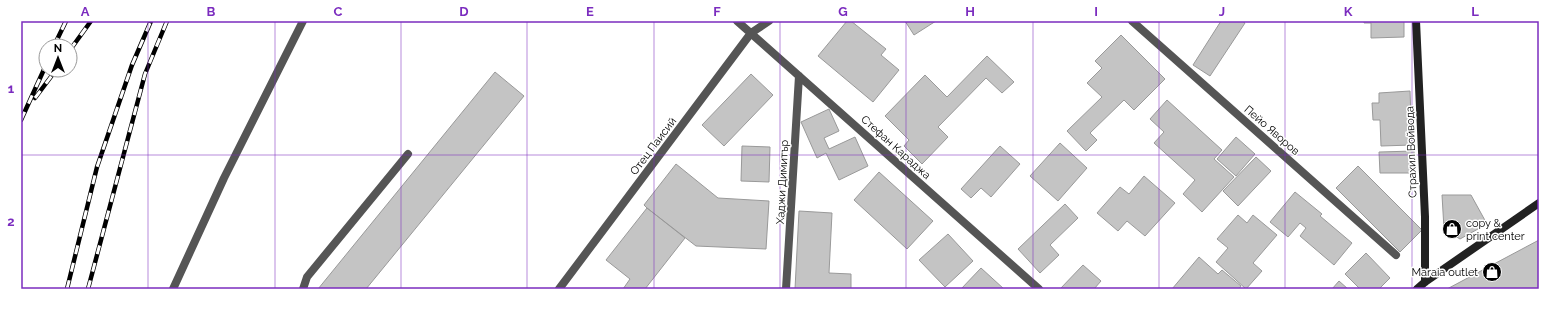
<svg xmlns="http://www.w3.org/2000/svg" width="1560" height="310" font-family="Raleway,sans-serif">
	<style>
		.building { fill: #c4c4c4; stroke: #999 }
		.lines { fill: none; stroke-linecap: round; stroke-linejoin: round }
		.lane { stroke: #555; stroke-width: 8 }
		.street { stroke: #555; stroke-width: 8 }
		.secondary { stroke: #222; stroke-width: 8 }
		.rail-casing { stroke: #000; stroke-width: 4.5 }
		.rail { stroke: #fff; stroke-width: 3; stroke-dasharray: 9; stroke-linecap: butt }
		.grid { fill: none; stroke: #7b2cbf; stroke-width: 1; stroke-opacity: 0.55 }
		.labels { text-anchor: middle; stroke-width: 3; stroke-linejoin: round; paint-order: stroke }
		.street-label { font-size: 11px; fill: #000; stroke: #fff }
		.poi-label { font-size: 11px; fill: #000; stroke: #fff; text-anchor: start }
		.neatline { fill: none; stroke: #7b2cbf; stroke-width: 1.5 }
		.grid-label { font-size: 13px; text-anchor: middle; font-weight: bold; fill: #7b2cbf }
	</style>
	<rect width="100%" height="100%" fill="#fff"/>
	<!-- building -->
	<path class="building" d="M847 21H851L886 49 881 55 899 70 873 102 818 56Z
		M905 21H936L914 35Z
		M1221 21H1242L1245 23 1210 76 1193 65Z
		M1364 21H1404V37L1371 38V23H1364Z
		M1121 35 1165 79 1134 110 1124 100 1090 133 1097 140 1086 151 1067 131 1102 97 1087 83 1102 68 1095 61Z
		M987 56 1014 82 1002 93 986 78 938 127 948 137 922 164 904 146 909 140 885 116 925 75 947 97Z
		M495 72 524 96 366 289H318Z
		M751 74 773 95 724 146 702 125Z
		M1410 91 1412 145 1381 146 1380 120H1373L1372 103H1379V93Z
		M1167 100 1222 150 1214 159 1234 177 1202 212 1183 194 1195 180 1154 143 1164 132 1150 119Z
		M829 109 839 131 824 138 829 149 855 137 868 166 839 180 826 153 817 158 801 122Z
		M1236 137 1255 154 1236 176 1217 159Z
		M1060 143 1087 168 1058 201 1030 176Z
		M742 146 770 147 769 182 741 181Z
		M1000 146 1020 164 991 197 981 188 971 198 961 189Z
		M1414 151 1415 173H1380L1379 152Z
		M1256 157 1271 171 1238 206 1223 191Z
		M676 164 718 198 769 201 766 249 696 246 647 208 644 205Z
		M1358 166 1422 230 1400 252 1336 188Z
		M879 172 933 221 907 249 854 200Z
		M1144 176 1175 203 1145 236 1127 221 1118 231 1097 213 1120 187 1129 194Z
		M1295 192 1322 214 1320 216 1352 243 1334 265 1300 236 1306 228 1300 223 1288 237 1270 222Z
		M1442 195H1471L1487 224 1460 239 1444 229Z
		M1065 204 1078 218 1050 245 1059 255 1040 273 1018 249Z
		M647 208 685 238 645 289H623L630 279 606 260Z
		M799 211 832 213 829 273 851 274V289H795Z
		M1238 215 1247 223 1253 215 1277 235 1253 263 1262 271 1246 289 1216 262 1228 248 1217 239Z
		M948 234 973 261 945 287 919 260Z
		M1539 240V289H1447Z
		M1366 253 1390 278 1379 289H1360L1345 274Z
		M1199 257 1218 274 1222 270 1241 286 1239 289H1172Z
		M1083 265 1101 281 1094 289H1060Z
		M981 268 1004 289H961Z
		M1339 281 1348 289H1332Z"/>
	<g class="lines">
		<!-- lane -->
		<path class="lane" d="M173 289 224 178 303 21
			M303 289 307 277 408 154"/>
		<!-- street -->
		<path class="street" d="M737 21 1039 289
			M1132 21 1396 255
			M559 289 751 33 769 21
			M786 289 799 76"/>
		<!-- secondary -->
		<path class="secondary" d="M1416 21 1425 217V282
			M1417 289 1425 282 1539 203"/>
		<defs>
			<path id="rail" d="M54 46 66 21
				M70 50 91 21
				M35 98 56 70
				M21 120 46 65
				M67 289 97 167 132 65 151 21
				M88 289 145 74 167 21"/>
		</defs>
		<!-- rail casing -->
		<use href="#rail" class="rail-casing"/>
		<!-- rail -->
		<use href="#rail" class="rail"/>
	</g>
	<!-- grid -->
	<path class="grid" d="M148 21V289M275 21V289M401 21V289M527 21V289M654 21V289M780 21V289M906 21V289M1033 21V289M1159 21V289M1285 21V289M1412 21V289M21 155H1539"/>
	<!-- icons -->
	<defs>
		<symbol id="shop-disc" viewBox="-11 -11 22 22"><circle r="9.5" fill="#000" stroke="#fff"/><path d="M-5-2.5h2.3a2.7 3.5 0 0 1 5.4 0H5L5.5 6h-11ZM-1.5-2.5h3a1.5 2.3 0 0 0-3 0Z" fill="#fff"/></symbol>
	</defs>
	<g fill-rule="evenodd">
		<use href="#shop-disc" x="1441" y="218" width="22" height="22"/>
		<use href="#shop-disc" x="1481" y="261" width="22" height="22"/>
	</g>
	<g class="labels">
		<!-- street labels -->
		<g class="street-label">
			<text transform="translate(1272 130) rotate(41)" y="4">Пейо Яворов</text>
			<text transform="translate(653 146) rotate(-53)" y="4">Отец Паисий</text>
			<text transform="translate(896 147) rotate(42)" y="4">Стефан Караджа</text>
			<text transform="translate(1411 152) rotate(-92)" y="4">Страхил Войвода</text>
			<text transform="translate(782 182) rotate(-87)" y="4">Хаджи Димитър</text>
		</g>
		<!-- poi labels -->
		<g class="poi-label">
			<text x="1466" y="227">copy &amp;<tspan x="1466" dy="13">print center</tspan></text>
			<text x="1478" y="276" text-anchor="end">Maraia outlet</text>
		</g>
	</g>
	<!-- border -->
	<rect width="1560" height="310" fill="none" stroke="#ffffff" stroke-width="44"/>
	<!-- north arrow -->
	<g transform="translate(58 58)"><circle r="19" fill="#ffffff" stroke="#999999"/>
	<path d="M0-3L7 15L0 10L-7 15Z" fill="#000000"/>
	<text y="-6" font-size="11" font-weight="bold" text-anchor="middle" fill="#000000">N</text>
	</g>
	<rect x="22" y="22" width="1516" height="266" class="neatline"/>
	<g class="grid-label">
		<text x="85" y="16">A</text>
		<text x="211" y="16">B</text>
		<text x="338" y="16">C</text>
		<text x="464" y="16">D</text>
		<text x="590" y="16">E</text>
		<text x="717" y="16">F</text>
		<text x="843" y="16">G</text>
		<text x="970" y="16">H</text>
		<text x="1096" y="16">I</text>
		<text x="1222" y="16">J</text>
		<text x="1348" y="16">K</text>
		<text x="1475" y="16">L</text>
		<text x="11" y="93">1</text>
		<text x="11" y="226">2</text>
	</g>
</svg>
